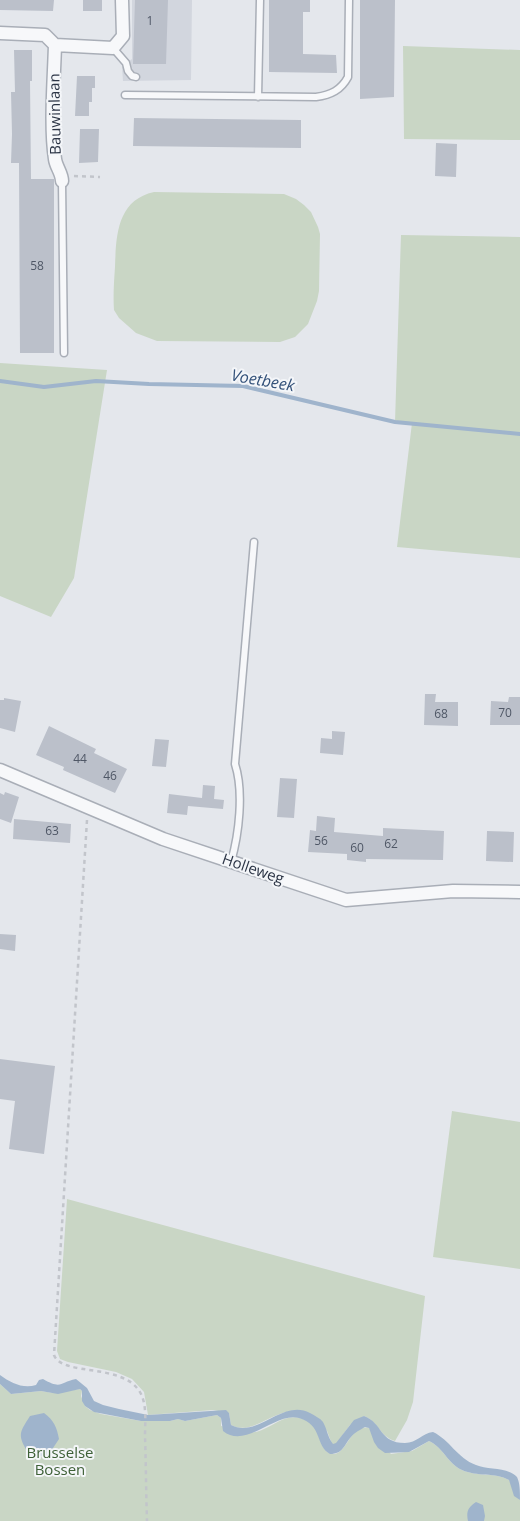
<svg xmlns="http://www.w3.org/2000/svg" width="520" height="1521" font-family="'Open Sans',sans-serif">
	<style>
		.built { fill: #d2d6de }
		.green { fill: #c9d6c5 }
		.water { fill: #9fb4cc }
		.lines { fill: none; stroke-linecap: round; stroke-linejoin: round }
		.stream { stroke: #9fb4cc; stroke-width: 4 }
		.building { fill: #bbc0ca }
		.service-casing { stroke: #a9aeb7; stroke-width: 9 }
		.minor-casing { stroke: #a9aeb7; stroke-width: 15 }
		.path { stroke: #c2c5cb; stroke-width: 2.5; stroke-dasharray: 4 4; stroke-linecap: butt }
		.service { stroke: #f7f8fa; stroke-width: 6 }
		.minor { stroke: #f7f8fa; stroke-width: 12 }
		.labels { text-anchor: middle; stroke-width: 4; stroke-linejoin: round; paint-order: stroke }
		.number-label { font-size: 12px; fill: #4f5766 }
		.street-label { font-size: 15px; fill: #2b3445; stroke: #f4f6f9 }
		.park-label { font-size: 15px; fill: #3f6138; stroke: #f4f6f9 }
		.water-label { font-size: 16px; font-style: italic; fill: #34527a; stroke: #f4f6f9 }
	</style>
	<rect width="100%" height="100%" fill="#e4e7ec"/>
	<!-- built -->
	<path class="built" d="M132 0H192L191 80 123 81 122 67 132 59Z"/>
	<!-- green -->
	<path class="green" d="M403 46 520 50V140L404 139Z
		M154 192 284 194 296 199 304 205 311 212 318 227 320 234 319 291 317 301 308 324 295 337 280 342 157 341 136 333 119 318 114 310C113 296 114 282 115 267 116 236 117 200 154 192Z
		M401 235 520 237V558L397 547 412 423 395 422Z
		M0 363 107 370 74 578 51 617 0 596Z
		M452 1111 520 1122V1269L433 1257Z
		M67 1199 425 1296 413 1402 407 1420 395 1441C379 1436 379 1422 364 1416L350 1425 336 1444H332L327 1431 295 1410C290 1411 284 1412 280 1414 264 1419 248 1434 231 1425L229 1413 213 1410 148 1415 144 1392 132 1379 116 1372 68 1362 60 1359 57 1351Z
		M0 1384 11 1394 41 1391 53 1393 80 1389 82 1391 81 1396 85 1406 90 1410 101 1414 141 1421H170L178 1419 185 1421 217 1415 221 1418V1426C230 1428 248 1433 256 1432 272 1428 285 1412 303 1419 306 1420 310 1422 313 1425 320 1433 321 1455 334 1454 348 1453 350 1424 369 1428L391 1454 412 1451 429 1441C443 1447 448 1464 462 1470 477 1477 495 1472 509 1480L520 1500V1521H0Z"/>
	<!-- water -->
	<path class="water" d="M0 1375C11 1383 23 1389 36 1385L39 1380 43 1379C62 1390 60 1382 76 1379L87 1388 94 1401 103 1405 119 1409 148 1415 226 1410 229 1413 231 1425C257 1439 283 1398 310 1413 315 1416 320 1418 323 1422 327 1429 328 1438 333 1444L336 1443 354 1420 364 1416C383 1423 379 1443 405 1443 417 1443 422 1433 433 1432 450 1440 457 1458 476 1465 488 1470 508 1467 517 1477 520 1483 520 1492 520 1500L514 1496 509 1480C495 1472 477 1477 462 1470 448 1464 443 1447 429 1441L409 1452 385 1453 378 1448 374 1442 369 1428 365 1427C360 1430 355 1432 351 1437 344 1445 343 1454 330 1454 315 1446 323 1425 299 1418 276 1411 246 1450 223 1431L221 1418 217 1415 185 1421 178 1419 170 1421H141L94 1412 85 1406 82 1401V1391L80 1389 58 1394 41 1391 11 1394 0 1384Z
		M44 1413C54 1420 57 1428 59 1439L49 1454 41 1456 27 1451C17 1434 20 1432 30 1416Z
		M476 1502 483 1505 485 1516 484 1521H468C466 1512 468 1507 476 1502Z"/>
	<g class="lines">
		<!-- stream -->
		<path class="stream" d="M0 381 44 387 96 381 149 384 243 386 395 422 520 434"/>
	</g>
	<!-- building -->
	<path class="building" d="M0 0H54L53 11 0 10Z
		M83 0H102V11H83Z
		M135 0H168L166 64H133Z
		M269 0H310V12H303V54L336 55 337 73 269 72Z
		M360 0H395L394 97 360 99Z
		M14 50H32V81H30L31 179H54V353H20L19 163H11L12 134 11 92H15Z
		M77 76H95V88H92V102H89V116H75Z
		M134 118 301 120V148L133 146Z
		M80 129H99L98 162 79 163Z
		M436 143 457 144 456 177 435 176Z
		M425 694H436L435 702H458V726L424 725Z
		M509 697H520V725H490L491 701 508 702Z
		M4 698 21 701 15 732 0 728V700H4Z
		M49 726 96 749 94 753 127 769 115 793 63 770 64 767 36 755Z
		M332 731 345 732 343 755 320 753 321 738 332 739Z
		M155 739 169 740 166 767 152 766Z
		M280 778 297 779 294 818 277 817Z
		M203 785 215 786 214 799 224 800 223 809 188 806 187 815 167 813 169 794 202 798Z
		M5 792 19 797 11 823 0 819V793L4 795Z
		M317 816 335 818 334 832 383 836V828L444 831 443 860 366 859V862L347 860V854L308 852 310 830 316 831Z
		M14 819 71 824 70 843 13 839Z
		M487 831 514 832 513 862 486 861Z
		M0 934 16 935 15 951 0 949Z
		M0 1059 55 1066 44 1154 9 1149 15 1101 0 1099Z"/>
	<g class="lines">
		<defs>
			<path id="service" d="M113 48 126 63 128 71 132 76 136 77
				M125 95 316 97C331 95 341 90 348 77L349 0
				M258 97 260 0
				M62 181 64 353
				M231 862C239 834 244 792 235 764L254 542"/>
			<path id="minor" d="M0 33 45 35 55 45
				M62 181C62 173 56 167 55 159 50 126 54 80 55 45L113 48 123 36 122 0
				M0 770 163 839 346 900 453 891 520 892"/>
		</defs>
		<!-- service casing -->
		<use href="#service" class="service-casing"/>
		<!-- minor casing -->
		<use href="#minor" class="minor-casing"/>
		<!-- path -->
		<path class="path" d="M74 176 100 177
			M87 820 54 1355C62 1377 125 1362 141 1394 147 1406 145 1423 145 1436 146 1464 146 1493 147 1521"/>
		<!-- service -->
		<use href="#service" class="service"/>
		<!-- minor -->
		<use href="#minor" class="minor"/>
	</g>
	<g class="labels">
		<!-- number labels -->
		<g class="number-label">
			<text x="150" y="25">1</text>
			<text x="37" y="270">58</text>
			<text x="505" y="717">70</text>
			<text x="441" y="718">68</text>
			<text x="80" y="763">44</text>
			<text x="110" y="780">46</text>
			<text x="52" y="835">63</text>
			<text x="321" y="845">56</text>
			<text x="391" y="848">62</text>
			<text x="357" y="852">60</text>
		</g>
		<!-- street labels -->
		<g class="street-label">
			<text transform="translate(55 114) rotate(-91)" y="5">Bauwinlaan</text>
			<text transform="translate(253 869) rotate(19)" y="5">Holleweg</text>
		</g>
		<!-- park labels -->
		<g class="park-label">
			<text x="60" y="1458">Brusselse<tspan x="60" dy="17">Bossen</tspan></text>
		</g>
		<!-- water labels -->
		<g class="water-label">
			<text transform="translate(263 380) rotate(10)" y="6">Voetbeek</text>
		</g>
	</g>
</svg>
